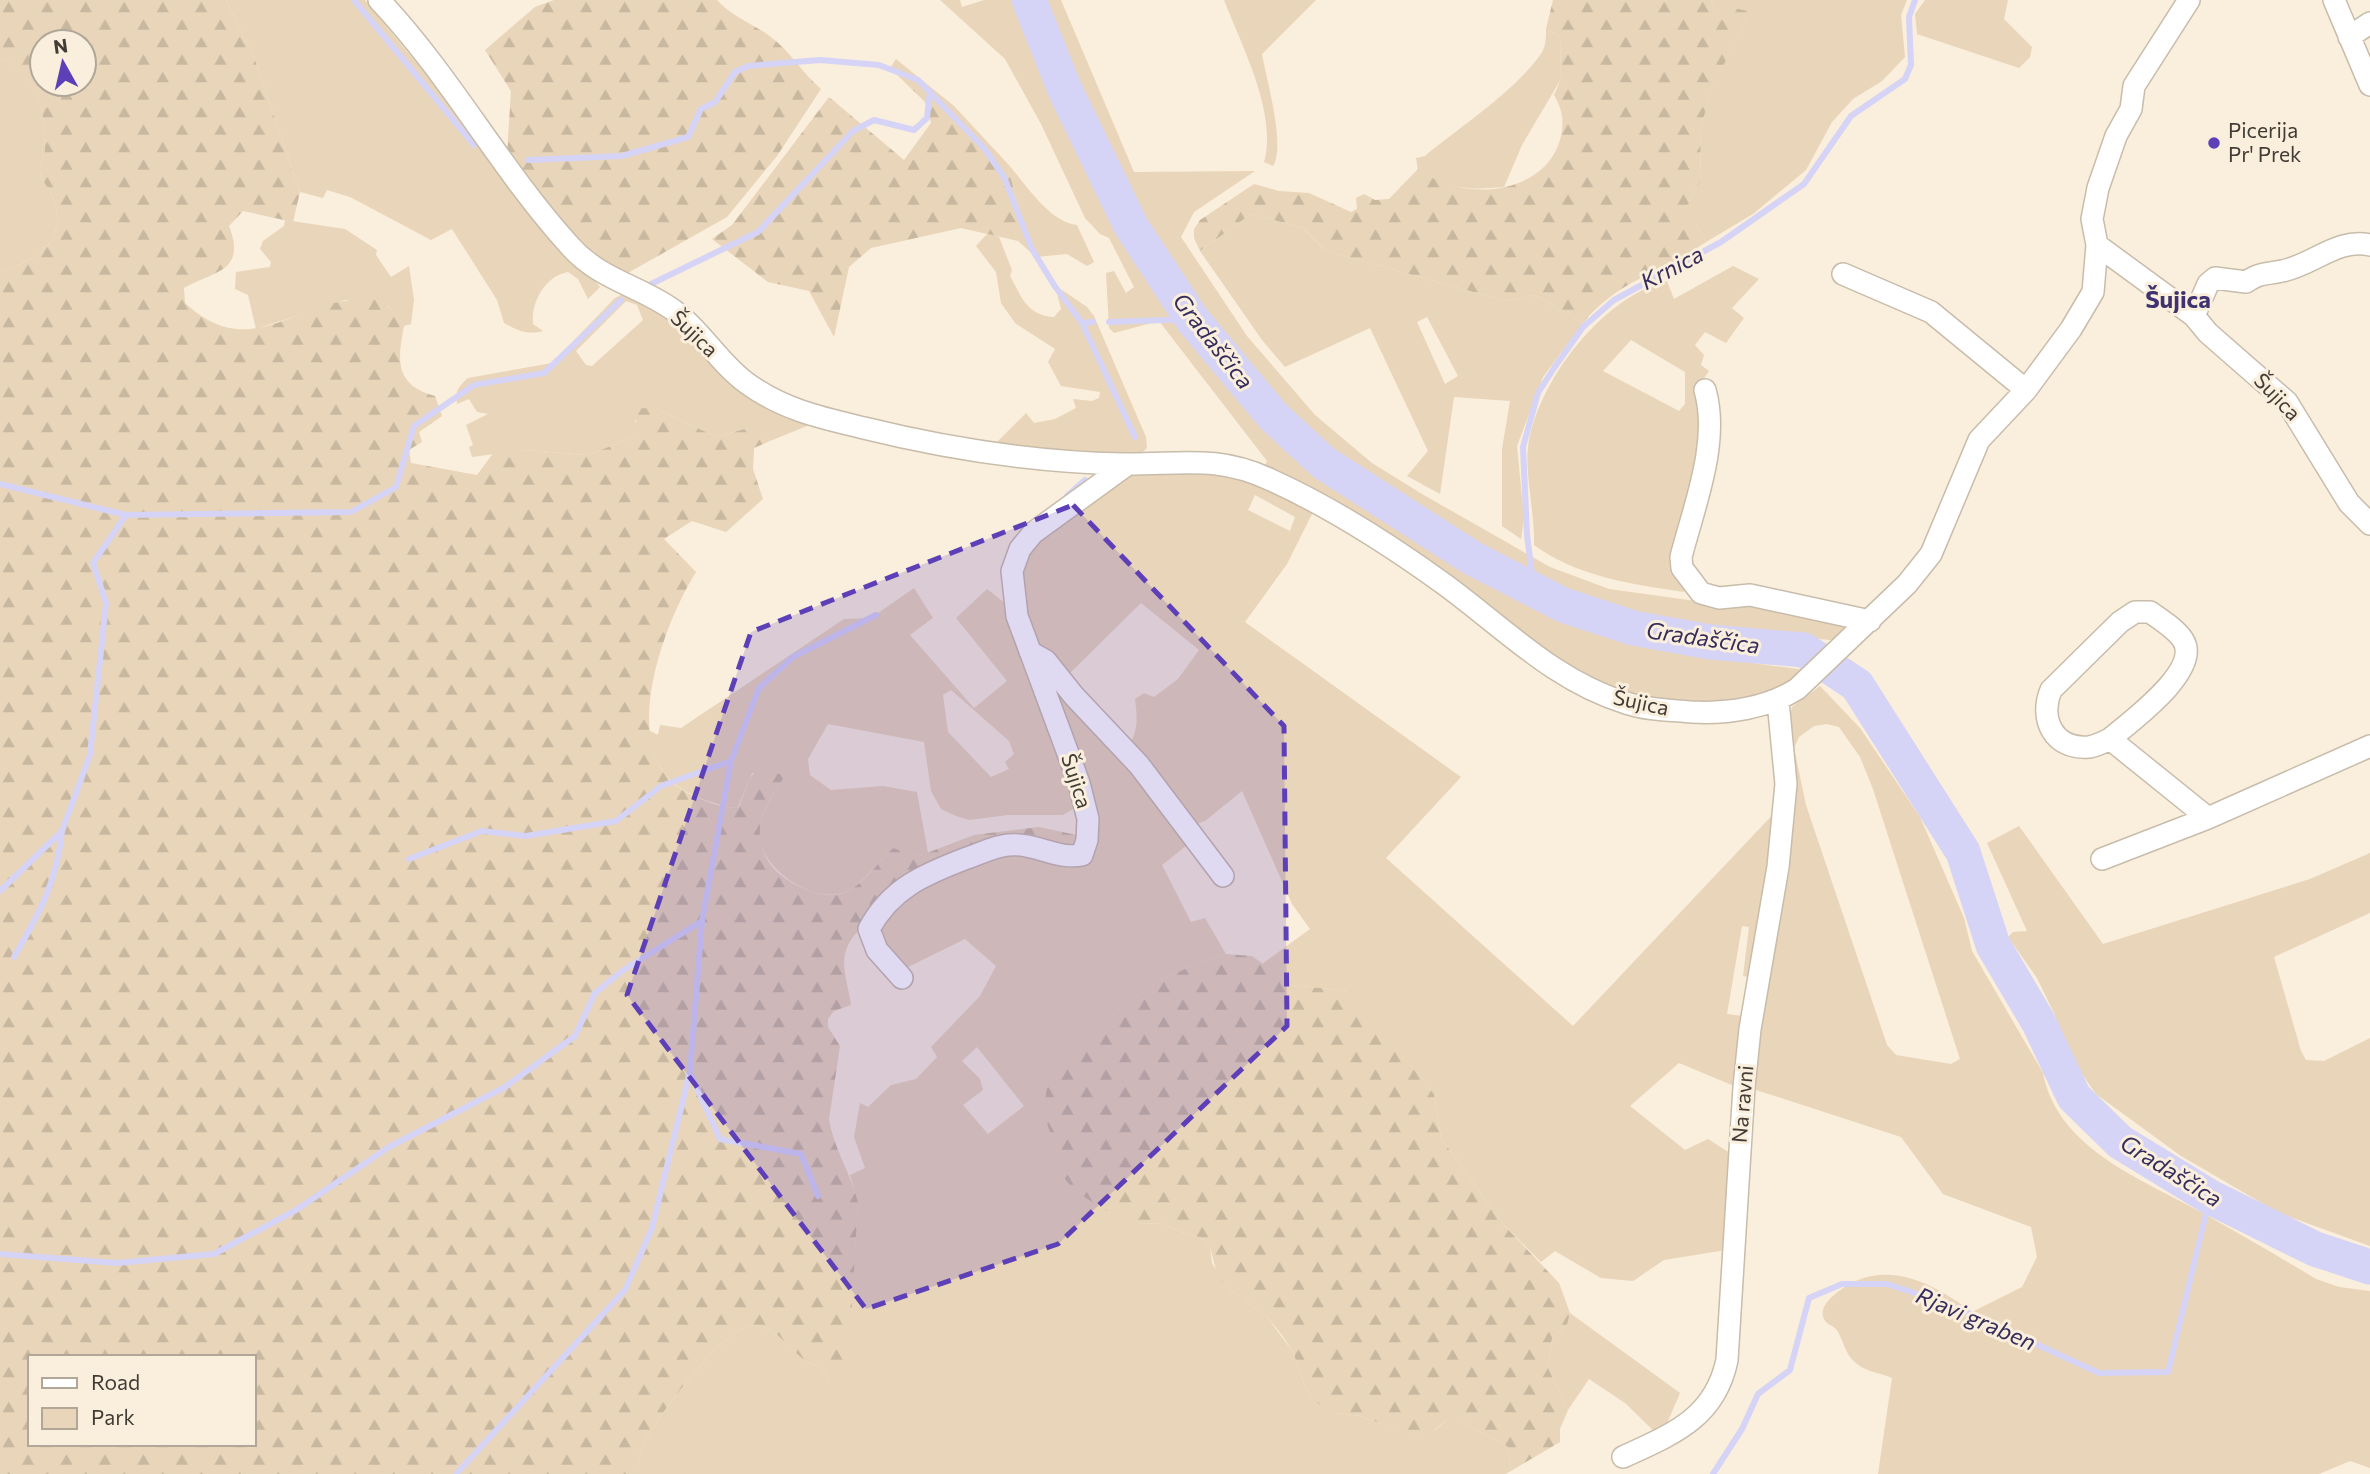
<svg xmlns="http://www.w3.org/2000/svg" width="2370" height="1474" font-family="Commissioner,sans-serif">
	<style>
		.green { fill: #e9d5b9; fill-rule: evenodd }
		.forest { fill: url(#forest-firs); fill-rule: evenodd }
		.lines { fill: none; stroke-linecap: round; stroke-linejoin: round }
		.stream { stroke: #d5d3f6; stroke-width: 6 }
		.river { stroke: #d5d3f6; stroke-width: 35 }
		.minor-casing { stroke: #c8bcab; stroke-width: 24 }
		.minor { stroke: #fff; stroke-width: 21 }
		.marked { fill: #5d40b8; fill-opacity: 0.2; stroke: #5d40b8; stroke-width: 5; stroke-dasharray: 14 9; stroke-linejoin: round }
		.poi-dot { fill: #5d40b8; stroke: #faeedc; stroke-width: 2.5 }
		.labels { text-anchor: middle; stroke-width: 6; stroke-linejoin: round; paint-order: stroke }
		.poi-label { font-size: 21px; fill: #413c35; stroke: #faeedc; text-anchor: start }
		.street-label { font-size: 21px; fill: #413c35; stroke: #faeedc }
		.water-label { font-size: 23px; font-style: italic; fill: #352d5b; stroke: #faeedc }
		.quarter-label { font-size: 24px; font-weight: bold; fill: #3e336f; stroke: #faeedc }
	</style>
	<defs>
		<pattern id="forest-firs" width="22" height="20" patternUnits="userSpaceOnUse" patternTransform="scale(1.75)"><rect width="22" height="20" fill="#e9d5b9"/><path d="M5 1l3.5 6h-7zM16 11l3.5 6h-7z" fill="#c9b8a0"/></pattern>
	</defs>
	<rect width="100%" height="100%" fill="#faeedc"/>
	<!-- green -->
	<path class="green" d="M226 0H365L600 287 588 299 578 279 568 272C545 276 531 302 533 324L543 331C527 335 518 331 504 323L497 300 452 229 431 240 350 197 327 190 323 198 300 192 255 60Z
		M940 0H960L962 7 984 0H1014L1069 135 1143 268 1254 413 1299 461 1516 599 1588 628 1679 653 1805 670 1779 692 1733 703 1659 701 1596 683 1264 467 1267 461 1159 321 1114 333 1109 328 1106 273 1114 271 1126 293 1134 287 1109 238 1100 234 1085 218 1041 124 1005 59Z
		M1040 0H1061L1134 172 1255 171 1194 212 1181 237 1247 336 1315 415 1372 463 1422 494 1550 567 1609 589 1717 604 1774 607 1854 625 1839 641 1658 622 1571 600 1544 578 1512 562 1489 555 1415 512 1320 447 1253 379 1140 220 1089 122Z
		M1224 0H1316L1262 54C1266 78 1286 146 1273 166L1264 162C1278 114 1241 44 1224 0Z
		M1711 0H1907L1901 15 1905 57 1882 81 1853 99 1832 122 1806 170 1753 214 1706 242 1697 225 1686 221V209L1700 182 1701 126 1713 85 1748 17 1715 11Z
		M1925 0H2008L2004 19 2032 47 2030 57 2019 68 1917 34 1915 14Z
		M1546 29 1560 37 1561 79 1522 145 1504 187C1472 190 1444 190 1418 170L1416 158 1425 156C1461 126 1513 93 1540 55 1546 48 1546 38 1546 29Z
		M0 59C35 71 47 113 45 148 45 155 40 162 40 169 39 180 50 188 53 197 69 240 38 261 0 271Z
		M1007 163C1025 183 1049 222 1077 225L1094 262 1087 266 1067 254 1036 257 1018 241 1026 237Z
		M1251 214 1303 228 1326 251 1506 301 1535 295 1583 323 1543 377 1517 446 1524 518 1521 539 1502 526V449L1510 401 1454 397 1440 494 1407 476 1428 451 1370 328 1285 367 1262 340 1200 251ZM1427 317 1458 376 1445 384 1417 322Z
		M285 220 345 229 377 250 376 255 391 277 409 266 414 300 411 324 404 326 388 306 345 300 256 329 248 295 235 289 236 272 270 267 271 262 260 249 263 241 284 226Z
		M987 234 999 237 1012 270 1010 276C1022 298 1027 315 1054 317L1061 309 1057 293 1062 290 1087 307 1094 316 1146 437 1147 448 1139 455 992 447 1026 413 1034 423 1055 419 1076 408 1073 399 1092 401 1099 398 1100 392 1061 386 1048 362 1055 349 1015 323 1001 303 996 272 976 246Z
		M1733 266 1759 279 1732 308 1744 318 1726 343 1705 332 1695 345 1704 355 1701 365 1709 371 1697 389 1707 411 1684 592C1631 584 1578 577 1534 545 1535 514 1525 474 1528 448 1536 383 1602 297 1667 281L1674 299ZM1631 340 1685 372V404L1679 411 1603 371Z
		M623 294 655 307 807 420V426L770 441 762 430 744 429 717 437 656 409 635 420 638 431 636 436 588 455 526 450 472 457 469 447 473 445 466 425 488 414 477 412 469 399 457 404C455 391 458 387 468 378L552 363 615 298ZM626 301 637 305 643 320 592 366 586 365 576 351Z
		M1139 472H1228L1314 510 1287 564 1245 622 1461 777 1386 858 1573 1026 1779 808 1753 978 1743 976 1749 927 1742 926 1727 1014 1750 1017 1739 1088 1679 1063 1630 1106 1685 1150 1708 1139 1733 1155 1726 1250 1664 1260 1633 1281 1601 1278 1555 1251 1541 1262 1502 1223 1441 1138 1434 1094 1349 991 1291 985 1262 964 1310 929 1292 904 1242 791 1205 821 1191 826 1129 745C1139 729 1137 716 1135 699L1144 693 1154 697 1178 679 1199 650 1141 603 1065 678 1029 634 1018 570 1044 530 1130 474ZM1255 495 1295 517 1290 531 1248 510Z
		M914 588 933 618 910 635 974 708 1007 681 956 618 987 589 1011 608 1075 800 1073 809 1063 815H1008L969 820 956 816 941 809 931 791 924 742 828 724 808 759 810 775 831 790 883 786 917 792 928 853 918 856 893 848C881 859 860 887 845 892 811 906 751 863 760 825 763 809 777 790 784 776L752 773 738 807C728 809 722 805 712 802 672 790 655 772 648 730L658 735 660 725 681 728 844 619 871 618ZM951 690 1009 741 1014 754 1005 762 1009 769 991 777 948 732 943 695Z
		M1044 664 1191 842 1162 865 1191 922 1205 918 1226 954 1200 962 1159 981 1125 1004 1076 1046 1049 1130 1056 1149 1136 1224 1163 1223 1177 1231 1202 1238 1210 1247 1212 1263 1227 1287 1267 1317 1293 1352 1304 1384 1312 1398 1336 1413 1360 1416 1417 1436 1436 1429 1447 1420H1459L1508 1447 1511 1471 1505 1474H638C638 1463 639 1452 644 1443 656 1418 724 1328 750 1326 780 1322 792 1361 817 1365L830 1381 847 1373 858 1202 850 1175 865 1168 854 1137 860 1103 868 1107 891 1085 916 1079 937 1057 931 1047 980 996 996 966 965 939 906 968 894 960 881 936V923L901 897 1003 853 1017 852 1071 866 1089 858ZM977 1047 1024 1106 988 1134 963 1105 983 1090 980 1079 962 1061Z
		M1820 686 1860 728 1920 817 1964 918 1972 951 2043 1073C2057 1148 2141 1179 2201 1212 2240 1234 2278 1256 2316 1279L2339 1287 2370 1291V1468L2350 1461 2319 1474H1878L1892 1378C1881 1373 1867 1372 1857 1364 1845 1355 1845 1344 1838 1332 1835 1326 1830 1326 1826 1322 1816 1310 1830 1298 1839 1291 1884 1257 1932 1282 1972 1312L2022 1287 2037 1257 2031 1227 1943 1194 1901 1137 1750 1088 1789 720 1792 707ZM1827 724 1839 727 1860 757 1873 789 1960 1059 1951 1064 1896 1055 1887 1045 1806 805 1794 748 1799 737 1814 726Z
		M2019 826 2103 944 2310 879 2370 853V913L2274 957 2301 1051 2306 1060 2324 1061 2370 1038V1246L2279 1213 2181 1156 2096 1094 2067 1053 2055 1015 2037 978 2008 937 2013 932 2027 931 1987 843Z
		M1570 1313 1680 1393 1668 1421 1674 1426 1657 1434 1625 1403 1589 1379 1568 1410 1548 1368 1552 1338 1567 1325Z"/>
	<!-- forest -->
	<path class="forest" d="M0 0H226L255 60 300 192 293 222 243 211 229 226C247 272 214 271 184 288L185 303C250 363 293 302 356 300 363 300 371 298 377 300 389 304 396 316 404 326 397 361 395 385 435 396L442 416 419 432 422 442 409 450 411 463 477 475 494 452 526 450 588 455 636 436V411L640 408 656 409 717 437 751 427 762 429 770 441 754 448 753 469 763 499 726 532 692 521 664 539 696 572C662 626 612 761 692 795 706 801 724 810 739 807L750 778 757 770 785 775C777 790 760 812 760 828 759 839 762 850 767 859 778 881 823 903 846 892 864 884 879 861 893 848L919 856 974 835 1039 827 1081 836 1076 851 994 841 862 927C834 954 846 971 851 1005L834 1011 828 1019V1027L840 1046 829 1119C833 1147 851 1174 858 1202L848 1373 842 1380 830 1381 817 1365C792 1361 780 1322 750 1326 724 1328 656 1418 644 1443 639 1452 638 1463 638 1474H0V271C38 261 69 240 53 197 50 188 39 180 40 169 40 162 45 155 45 148 47 113 35 72 0 59ZM42 42H84V84H42ZM30 1357H254V1444H30Z
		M554 0H717C732 17 754 24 771 37 791 52 802 73 821 89L777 156 727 217 626 274C580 262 536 190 507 154L511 91 485 50 535 7Z
		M1553 0H1711L1715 11 1734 8 1747 11 1748 17 1713 86 1701 126 1700 182 1686 209V220L1697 225 1706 242C1661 274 1620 278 1583 323L1535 295 1506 301 1326 251 1303 228 1251 214 1200 251 1194 238V229L1200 220 1254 184 1279 191 1309 193 1351 212 1357 209 1356 198 1364 194 1375 200 1389 199 1418 169C1459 201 1537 197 1558 146 1565 128 1564 111 1554 95L1561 79 1560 37 1546 29Z
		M896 59 954 106 1007 163 1026 237 1018 241 961 228 871 248 849 267 834 337 809 291 768 282 712 239 732 225 829 97 904 160 931 123 925 102 890 68Z
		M1226 954 1252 956 1291 985 1350 991 1434 1094 1441 1138 1502 1223 1559 1283 1570 1313 1567 1325 1552 1338 1548 1368 1568 1410 1560 1429V1442L1511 1471 1508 1447 1459 1420H1447L1427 1435 1416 1436 1360 1416 1336 1413 1323 1408 1312 1398 1304 1384 1293 1352 1282 1335 1267 1317 1227 1287 1217 1274 1210 1247 1202 1238 1177 1231 1163 1223 1136 1224 1105 1210 1075 1191 1064 1178 1044 1113 1048 1075 1076 1046 1125 1004 1159 981 1200 962Z"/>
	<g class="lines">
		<!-- stream -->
		<path class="stream" d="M354 0 474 145
			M528 160 622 156 688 137 701 109 715 102 735 72 748 66 820 60 879 65 918 80 984 148 1004 177 1032 249 1054 285 1082 323 1093 322
			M649 285 758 232 853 131 874 120 914 130 927 118 930 91
			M1109 322 1192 319
			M1082 323 1135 437
			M0 484 126 515 351 512 396 487 414 426 474 385 544 373 621 300
			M1067 496 1085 480
			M1534 590 1527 535 1523 447 1538 393 1554 368 1583 327 1614 300 1721 242 1804 184 1851 116 1905 79 1911 65 1909 17 1915 0
			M409 859 482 831 526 836 616 821 661 786 731 761
			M0 891 62 831 90 755 106 603 93 563 126 515
			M14 957C39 914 57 882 62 831
			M690 1073 720 1139 801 1154 818 1196
			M0 1254 117 1263 214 1254 296 1210 389 1147 505 1087 575 1036 595 993 622 971 702 921
			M456 1474 625 1290 652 1228 690 1071 702 921 731 761 759 688 793 657 876 615
			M1713 1474 1742 1429 1758 1394 1790 1370 1809 1298 1842 1284H1887L1949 1304 2099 1373 2168 1372 2210 1197"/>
		<!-- river -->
		<path class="river" d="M1029 0 1065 90 1131 226 1192 319 1273 416 1324 463 1472 558 1563 605 1633 628 1710 642 1804 650 1857 685 1963 852 1993 945 2039 1023 2074 1097 2120 1142 2210 1197 2315 1249 2370 1267"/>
		<defs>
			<path id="minor" d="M379 0C451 76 500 169 570 246 601 281 642 286 676 312 703 333 720 364 748 384 784 410 822 418 864 428 949 449 1035 462 1122 464 1179 465 1216 454 1271 480 1331 507 1390 545 1444 584 1503 627 1554 681 1626 703 1647 710 1670 710 1692 712 1728 714 1767 708 1797 689L1907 584 1931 554 1979 440 2026 390 2071 329 2093 292 2097 245 2092 219 2098 188 2116 136 2131 109 2134 86 2189 0
				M2334 0 2370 85
				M2349 37 2370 23
				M2097 245 2194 316 2208 333 2287 402 2349 503 2370 524
				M1843 274 1931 312 2026 390
				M2194 316 2208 284 2215 278 2246 282C2262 272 2264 275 2282 271 2311 266 2339 237 2370 245
				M1705 390C1720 442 1694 506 1681 557L1682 568 1701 593 1719 598 1750 595 1870 621
				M1030 652 1046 661 1074 696 1139 765 1223 876
				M2110 739C2131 721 2202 670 2183 640 2176 629 2161 620 2150 612H2135L2120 622 2051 690C2039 718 2053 750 2089 747 2096 746 2104 742 2110 739L2208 818
				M2102 859 2208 818 2370 746
				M902 978 877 950 869 929C891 888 925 874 967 858 979 854 995 846 1008 845 1034 842 1057 860 1082 855L1087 840 1088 819 1079 783 1017 616 1012 571 1020 549 1033 533 1128 464
				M1623 1457C1673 1434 1715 1418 1727 1360L1744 1087 1750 1029 1778 867 1786 784 1778 701"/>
		</defs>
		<!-- minor casing -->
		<use href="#minor" class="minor-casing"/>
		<!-- minor -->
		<use href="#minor" class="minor"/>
	</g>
	<!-- marked area -->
	<path class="marked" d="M1073 505 1284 726 1287 1026 1058 1244 866 1309 627 995 751 632Z"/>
	<!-- markers -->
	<circle class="poi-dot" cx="2214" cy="143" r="7"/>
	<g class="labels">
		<!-- poi labels -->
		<g class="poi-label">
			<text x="2228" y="138">Picerija<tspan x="2228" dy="24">Pr' Prek</tspan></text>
		</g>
		<!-- street labels -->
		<g class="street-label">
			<text transform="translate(694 334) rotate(44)" y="7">Šujica</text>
			<text transform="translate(2277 397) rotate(46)" y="7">Šujica</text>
			<text transform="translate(1641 703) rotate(12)" y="7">Šujica</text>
			<text transform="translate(1076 781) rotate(72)" y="7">Šujica</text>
			<text transform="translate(1743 1104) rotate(-85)" y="7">Na ravni</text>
		</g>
		<!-- water labels -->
		<g class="water-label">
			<text transform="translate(1672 268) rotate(-28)" y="8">Krnica</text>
			<text transform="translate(1213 341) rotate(52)" y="8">Gradaščica</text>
			<text transform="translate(1703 638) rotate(8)" y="8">Gradaščica</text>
			<text transform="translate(2171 1171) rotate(32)" y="8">Gradaščica</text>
			<text transform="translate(1976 1319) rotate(23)" y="8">Rjavi graben</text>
		</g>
		<!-- quarter labels -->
		<g class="quarter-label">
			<text x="2178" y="308">Šujica</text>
		</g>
	</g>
	<!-- legend -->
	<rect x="28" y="1355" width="228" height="91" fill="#faeedc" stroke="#b0a799" stroke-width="2"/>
	<rect x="42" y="1378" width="35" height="10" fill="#ffffff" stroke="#b0a799" stroke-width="2"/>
	<text x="91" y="1390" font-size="21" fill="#413c35">Road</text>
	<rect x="42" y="1408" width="35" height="21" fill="#e9d5b9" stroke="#b0a799" stroke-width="2"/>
	<text x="91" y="1425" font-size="21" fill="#413c35">Park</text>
	<!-- north arrow -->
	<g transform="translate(63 63) rotate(352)"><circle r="33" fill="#faeedc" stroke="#b0a799" stroke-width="2"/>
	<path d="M0-5L12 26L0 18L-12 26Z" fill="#5d40b8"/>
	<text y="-10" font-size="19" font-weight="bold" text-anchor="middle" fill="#413c35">N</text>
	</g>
</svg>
